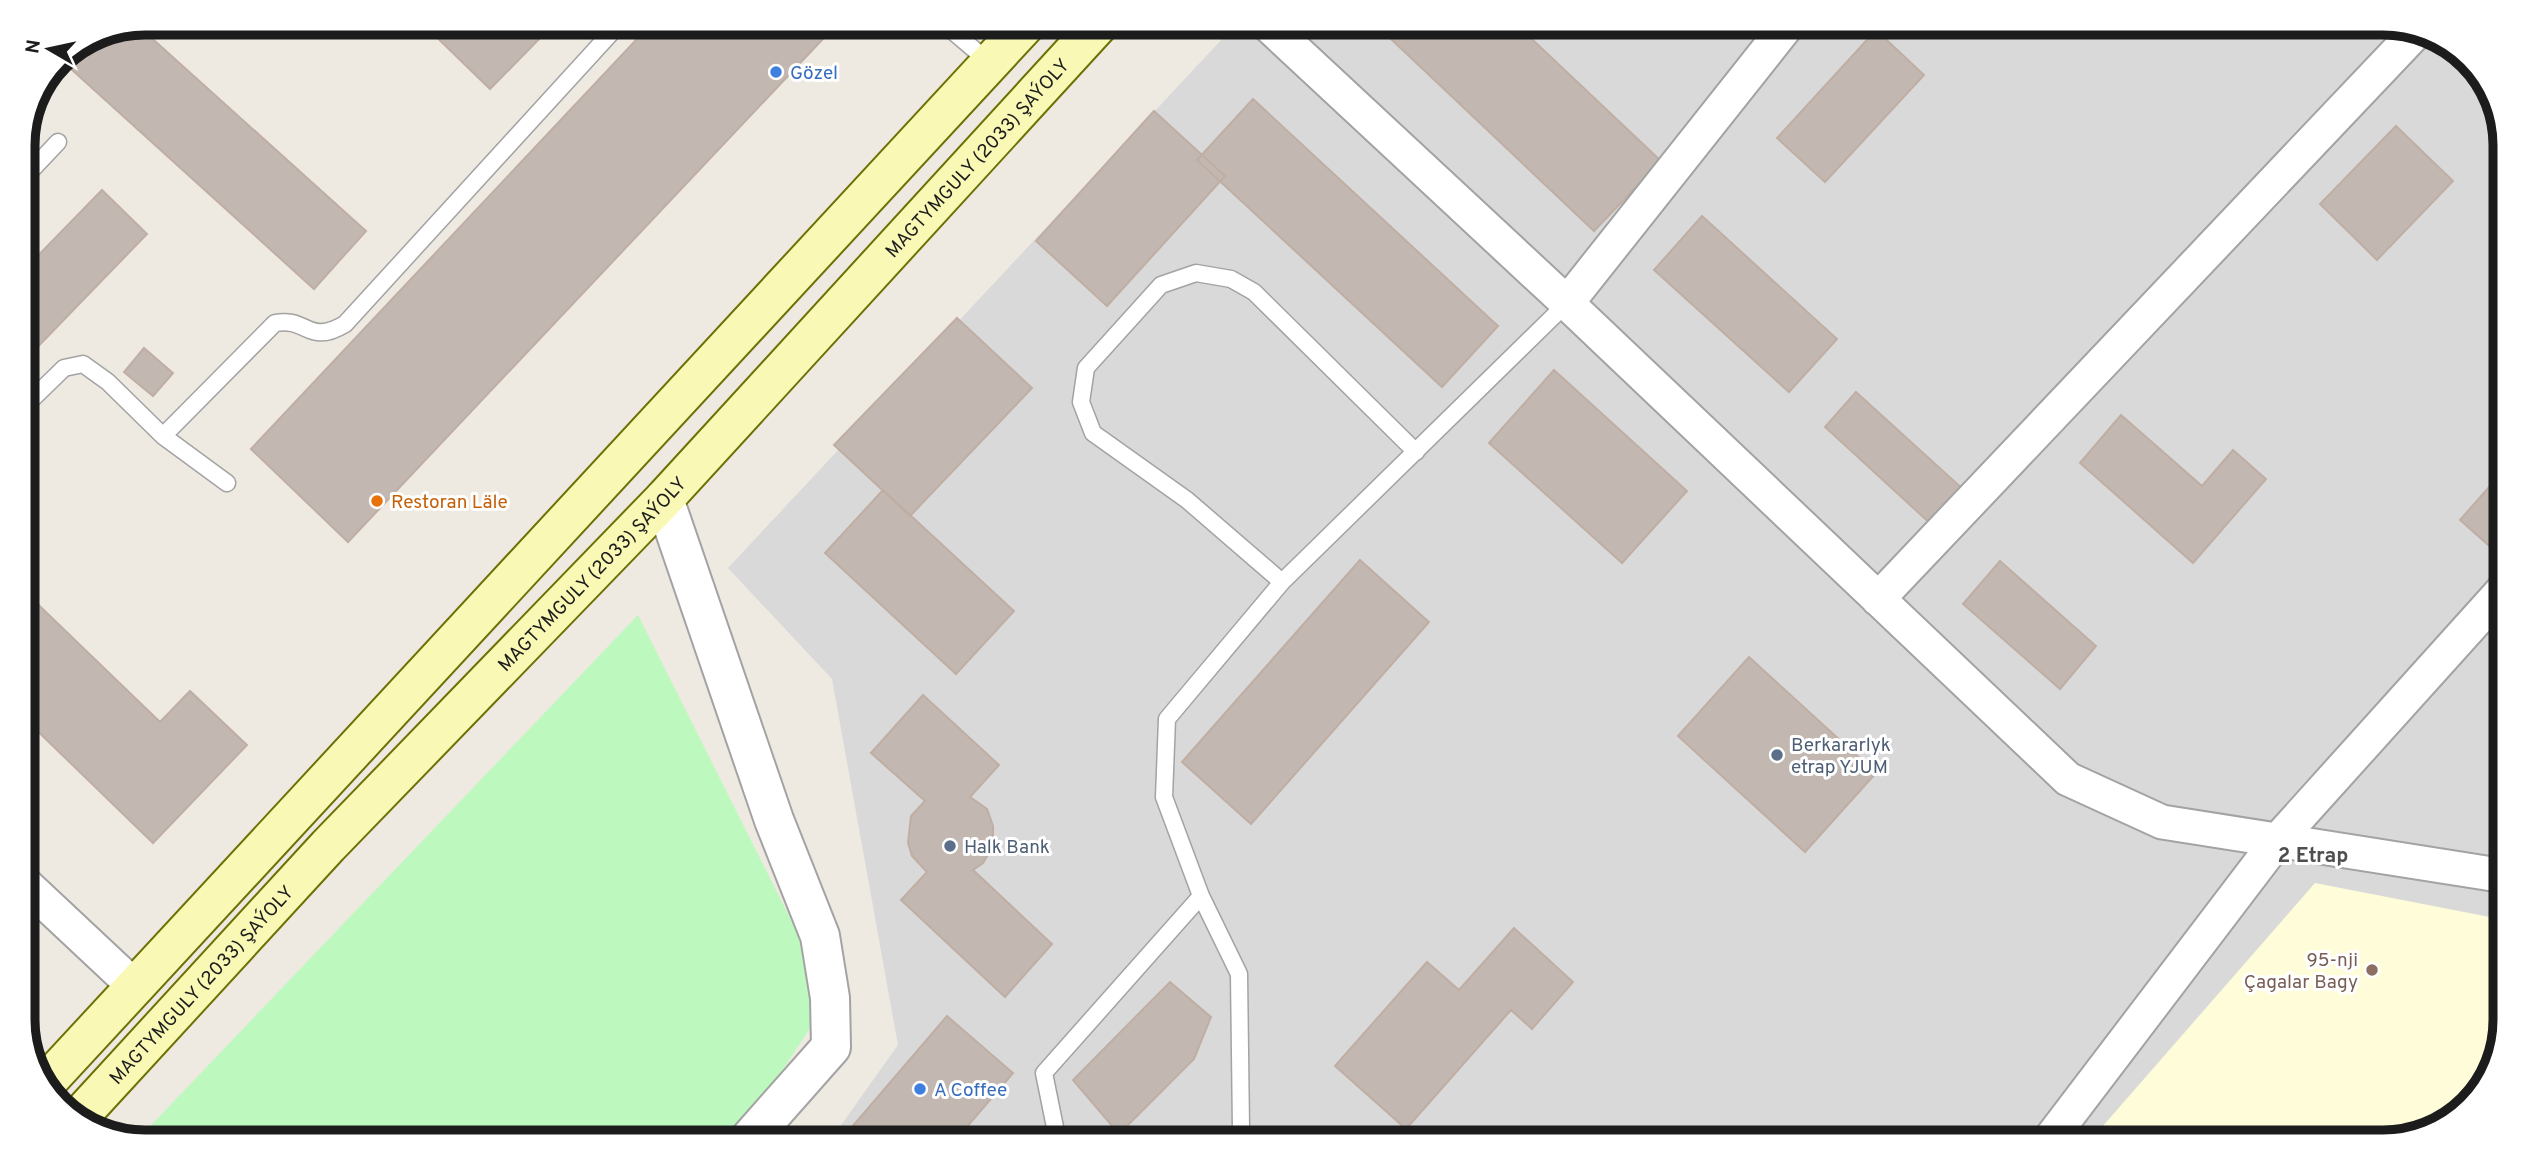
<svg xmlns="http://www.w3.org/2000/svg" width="2528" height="1165" font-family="Overpass,sans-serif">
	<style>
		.residential { fill: #dad9d9 }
		.education { fill: #fffdd9 }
		.park { fill: #bdf9be }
		.building { fill: #c2b8b1; stroke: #bfaea4; stroke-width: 2 }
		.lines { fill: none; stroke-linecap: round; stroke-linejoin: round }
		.service-casing { stroke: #a3a3a3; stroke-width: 19 }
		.minor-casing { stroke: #a3a3a3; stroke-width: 37 }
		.tertiary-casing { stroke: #a3a3a3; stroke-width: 42 }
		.secondary-casing { stroke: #6d7104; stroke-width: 42 }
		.service { stroke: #fff; stroke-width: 16 }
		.minor { stroke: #fff; stroke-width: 33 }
		.tertiary { stroke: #fff; stroke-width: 38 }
		.secondary { stroke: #f9f8b4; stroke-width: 38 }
		.shop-dot { fill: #3f7fe0; stroke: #fff; stroke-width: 2.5 }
		.food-dot { fill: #e8710a; stroke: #fff; stroke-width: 2.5 }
		.service-dot { fill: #5c6f8a; stroke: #fff; stroke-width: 2.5 }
		.education-dot { fill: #8d6e63; stroke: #fff; stroke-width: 2.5 }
		.labels { text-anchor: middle; stroke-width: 6; stroke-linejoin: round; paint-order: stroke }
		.shop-label { font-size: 19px; fill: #366cbe; stroke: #fff; text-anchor: start }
		.street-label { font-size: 19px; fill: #1c1c1c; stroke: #fff }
		.food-label { font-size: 19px; fill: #c56008; stroke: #fff; text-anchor: start }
		.service-label { font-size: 19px; fill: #4e5e75; stroke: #fff; text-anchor: start }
		.education-label { font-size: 19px; fill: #785e54; stroke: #fff; text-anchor: end }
		.neighbourhood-label { font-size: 21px; font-weight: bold; fill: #4f4f4f; stroke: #fff }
		.rim { fill: none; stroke: #1c1c1c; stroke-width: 9 }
	</style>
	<rect width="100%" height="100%" fill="#eee9e1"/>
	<!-- residential -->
	<path class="residential" d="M1237 23H2383L2430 32 2485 77 2505 137V1020L2496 1067 2451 1122 2384 1142H829L898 1045 832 679 728 568Z"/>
	<!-- education -->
	<path class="education" d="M2315 883 2505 920V1020L2496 1067 2451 1121 2384 1142H2089Z"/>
	<!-- park -->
	<path class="park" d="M638 615 830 998 735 1142 136 1141Z"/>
	<!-- building -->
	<path class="building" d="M422 23H546L550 28 490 89Z
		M652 23H838L348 542 251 449Z
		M1374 23H1515L1661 161 1594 231Z
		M136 24 366 231 314 289 59 58 98 32Z
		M1876 30 1924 75 1825 182 1777 138Z
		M1253 99 1498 326 1442 387 1197 160Z
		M1154 111 1225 176 1107 306 1036 241Z
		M2396 126 2453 181 2377 260 2320 204Z
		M102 190 147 234 23 362V271Z
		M1702 216 1837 339 1789 392 1654 270Z
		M957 318 1032 388 910 516 834 445Z
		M144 348 173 373 153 396 124 372Z
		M1554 370 1687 491 1622 563 1489 443Z
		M1856 392 1965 491 1933 526 1825 427Z
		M2121 415 2202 486 2233 450 2266 479 2193 563 2080 463Z
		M2505 469V560L2460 520Z
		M883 490 1014 611 956 674 825 553Z
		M1360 560 1429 622 1251 824 1182 762Z
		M2000 561 2096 646 2060 689 1963 604Z
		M23 590 160 722 190 691 247 745 153 843 23 717Z
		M1749 657 1876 773 1805 852 1678 736Z
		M923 695 999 765 970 797 987 809 993 826V841L990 851 983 863 973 870 1052 944 1005 997 901 900 927 872 912 856 908 843 911 816 925 801 871 753Z
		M1514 928 1573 982 1532 1029 1511 1010 1406 1129 1335 1066 1427 962 1459 990Z
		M1170 982 1211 1017 1194 1059 1119 1134 1073 1080Z
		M947 1016 1013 1073 954 1142H839Z"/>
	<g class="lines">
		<defs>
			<path id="service" d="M943 23 989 62
				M23 179 58 142
				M23 408 64 368 83 364 108 382 163 436 227 483
				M163 436 275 323C308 317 308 346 345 324L620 23
				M1282 582 1187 500 1093 433 1081 402 1086 368 1161 285 1196 273 1231 279 1254 292 1416 452
				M1058 1142 1044 1073 1201 896
				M1229 1142 1241 1129 1239 974 1201 896 1164 797 1167 719 1282 582 1567 303"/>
			<path id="minor" d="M1266 23 1567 303 2068 779 2162 822 2505 876
				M1567 303 1789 23
				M1878 599 2418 30
				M23 882 134 986
				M2048 1142 2277 841 2505 588"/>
			<path id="tertiary" d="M664 499 774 820 820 936 830 998 831 1047 747 1142"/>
			<g id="secondary">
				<path d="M43 1086 1027 23"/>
				<path id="s1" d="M79 1117 328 846 664 499 1100 23"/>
			</g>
		</defs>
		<!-- service casing -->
		<use href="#service" class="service-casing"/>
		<!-- minor casing -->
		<use href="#minor" class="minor-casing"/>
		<!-- tertiary casing -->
		<use href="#tertiary" class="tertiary-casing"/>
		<!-- secondary casing -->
		<use href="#secondary" class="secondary-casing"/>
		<!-- service -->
		<use href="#service" class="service"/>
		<!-- minor -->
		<use href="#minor" class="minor"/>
		<!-- tertiary -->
		<use href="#tertiary" class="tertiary"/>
		<!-- secondary -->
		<use href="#secondary" class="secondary"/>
	</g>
	<!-- markers -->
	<g class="shop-dot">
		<circle cx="776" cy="72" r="7"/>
		<circle cx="920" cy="1089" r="7"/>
	</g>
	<circle class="food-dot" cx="377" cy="501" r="7"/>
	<g class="service-dot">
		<circle cx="1777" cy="755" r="7"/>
		<circle cx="950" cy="846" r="7"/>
	</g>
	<circle class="education-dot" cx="2372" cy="970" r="7"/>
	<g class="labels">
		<!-- shop labels -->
		<g class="shop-label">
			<text x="790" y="79">Gözel</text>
			<text x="934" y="1096">A Coffee</text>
		</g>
		<!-- street labels -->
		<g class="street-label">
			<text dy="7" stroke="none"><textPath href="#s1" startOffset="1314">MAGTYMGULY (2033) ŞAÝOLY</textPath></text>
			<text dy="7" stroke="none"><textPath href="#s1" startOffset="747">MAGTYMGULY (2033) ŞAÝOLY</textPath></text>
			<text dy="7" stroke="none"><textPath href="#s1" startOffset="180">MAGTYMGULY (2033) ŞAÝOLY</textPath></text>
		</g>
		<!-- food labels -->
		<g class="food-label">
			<text x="391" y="508">Restoran Läle</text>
		</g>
		<!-- service labels -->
		<g class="service-label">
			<text x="1791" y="751">Berkararlyk<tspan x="1791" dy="22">etrap YJUM</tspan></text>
			<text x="964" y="853">Halk Bank</text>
		</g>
		<!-- education labels -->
		<g class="education-label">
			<text x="2358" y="966">95-nji<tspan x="2358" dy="22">Çagalar Bagy</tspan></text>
		</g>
		<!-- neighbourhood labels -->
		<g class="neighbourhood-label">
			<text x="2313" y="862">2 Etrap</text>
		</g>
	</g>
	<!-- crop -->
	<path d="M0 0H2528V1165H0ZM145 35H2383A110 110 0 0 1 2493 145V1020A110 110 0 0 1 2383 1130H145A110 110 0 0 1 35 1020V145A110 110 0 0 1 145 35Z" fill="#fff" fill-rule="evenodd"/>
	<path class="rim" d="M145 35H2383A110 110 0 0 1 2493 145V1020A110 110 0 0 1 2383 1130H145A110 110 0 0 1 35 1020V145A110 110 0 0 1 145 35Z"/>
	<!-- north arrow -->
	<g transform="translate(49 49) rotate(279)" stroke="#ffffff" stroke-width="5" paint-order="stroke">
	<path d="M0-5L12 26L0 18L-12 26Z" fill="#1c1c1c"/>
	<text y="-10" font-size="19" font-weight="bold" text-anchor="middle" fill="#1c1c1c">N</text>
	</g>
</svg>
